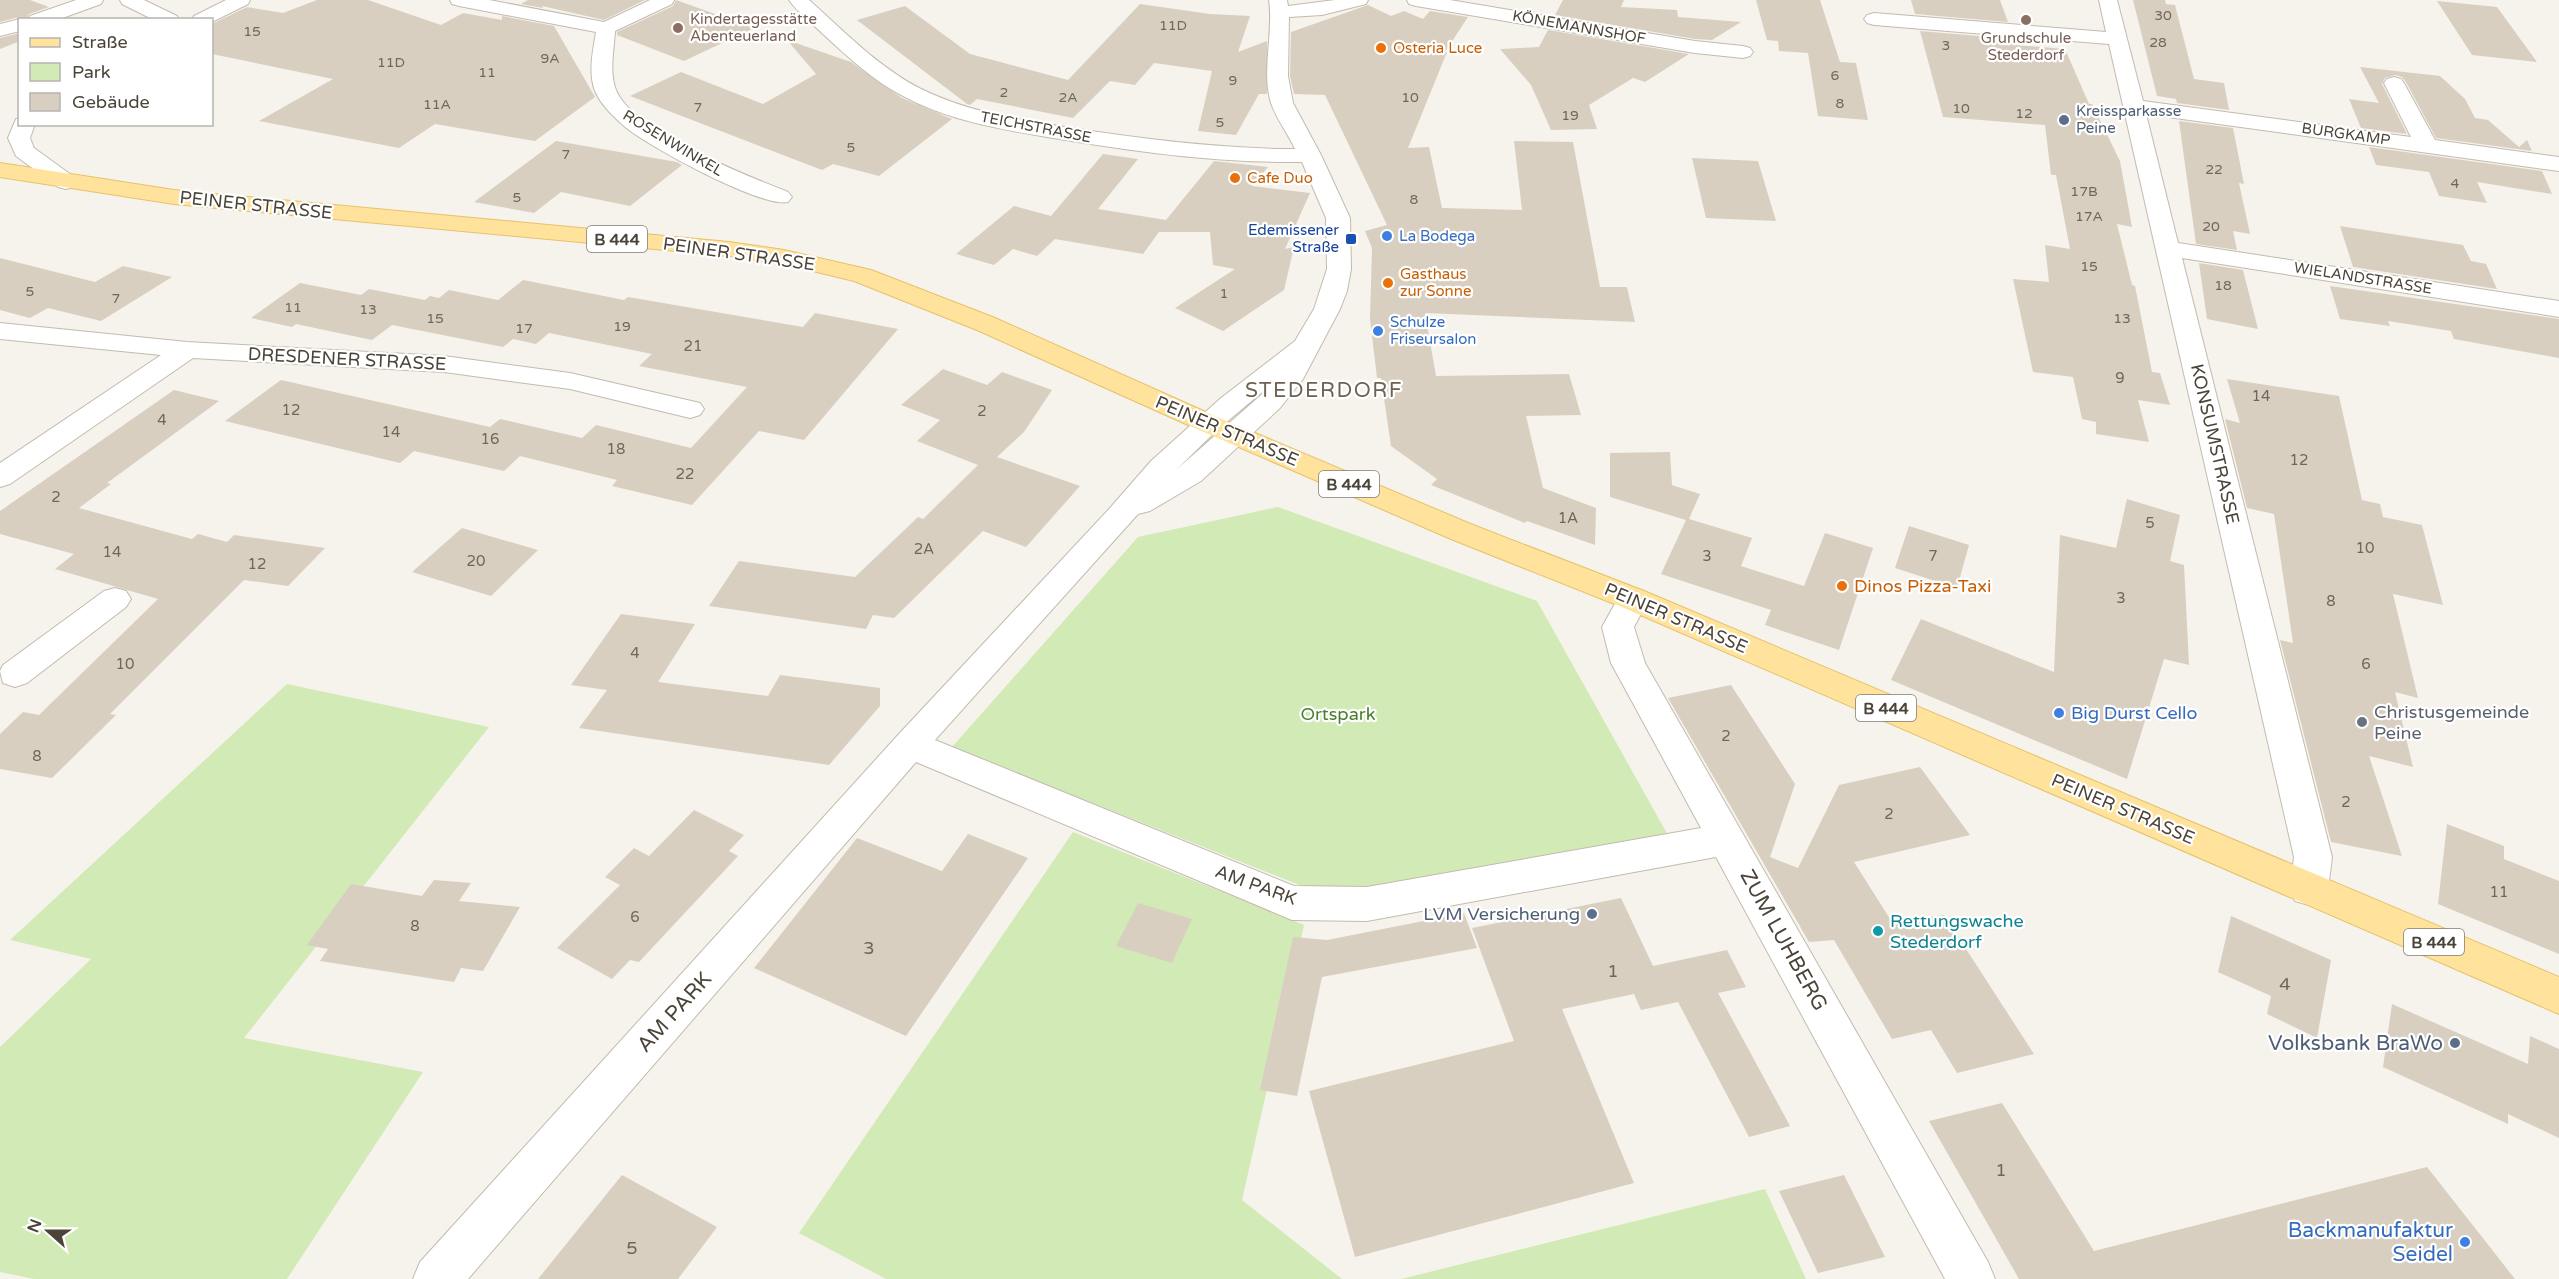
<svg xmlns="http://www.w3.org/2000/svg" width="2559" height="1279" font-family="'Varela Round',sans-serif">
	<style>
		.green { fill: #d2eab5 }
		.building { fill: #d8cfc1 }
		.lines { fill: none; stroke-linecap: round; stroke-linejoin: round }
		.minor-casing { stroke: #c2bbae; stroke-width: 2 }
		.major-casing { stroke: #e6c16a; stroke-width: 2 }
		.minor { fill: #fff; fill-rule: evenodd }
		.major { fill: #ffe39c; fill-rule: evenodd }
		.education-dot { fill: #8d6e63; stroke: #fff; stroke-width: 2 }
		.food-dot { fill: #e8710a; stroke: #fff; stroke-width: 2 }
		.service-dot { fill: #5c6f8a; stroke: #fff; stroke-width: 2 }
		.shop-dot { fill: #3f7fe0; stroke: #fff; stroke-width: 2 }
		.transit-dot { fill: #1a4fb4; stroke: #fff; stroke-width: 2 }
		.worship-dot { fill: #6b7280; stroke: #fff; stroke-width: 2 }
		.culture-dot { fill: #0f9aa8; stroke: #fff; stroke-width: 2 }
		.labels { text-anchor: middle; stroke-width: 4.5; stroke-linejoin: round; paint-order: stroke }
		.far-number-label { font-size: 14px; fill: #6e675b }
		.far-education-label { font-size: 15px; fill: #785e54; stroke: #fff; text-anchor: start }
		.far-street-label { font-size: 15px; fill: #4b4439; stroke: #fff }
		.far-food-label { font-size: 15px; fill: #c56008; stroke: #fff; text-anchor: start }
		.far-service-label { font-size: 15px; fill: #4e5e75; stroke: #fff; text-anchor: start }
		.far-transit-label { font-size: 15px; fill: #164399; stroke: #fff; text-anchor: end }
		.far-shop-label { font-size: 15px; fill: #366cbe; stroke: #fff; text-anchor: start }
		.number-label { font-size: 15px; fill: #6e675b }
		.shield { fill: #fff; stroke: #817c74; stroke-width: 1.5 }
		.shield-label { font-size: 16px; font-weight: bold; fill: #4b4439 }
		.street-label { font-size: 18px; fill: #4b4439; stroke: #fff }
		.food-label { font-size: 18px; fill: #c56008; stroke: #fff; text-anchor: start }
		.worship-label { font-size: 18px; fill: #5b616d; stroke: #fff; text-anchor: start }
		.shop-label { font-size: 18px; fill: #366cbe; stroke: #fff; text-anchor: start }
		.park-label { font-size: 18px; fill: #4a7f2a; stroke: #fff }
		.service-label { font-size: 18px; fill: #4e5e75; stroke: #fff; text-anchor: end }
		.culture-label { font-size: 18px; fill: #0d838f; stroke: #fff; text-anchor: start }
		.near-number-label { font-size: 18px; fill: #6e675b }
		.quarter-label { font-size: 21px; letter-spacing: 1.5px; fill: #6e6250; stroke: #fff }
		.near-street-label { font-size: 21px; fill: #4b4439; stroke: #fff }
		.near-service-label { font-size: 21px; fill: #4e5e75; stroke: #fff; text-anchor: end }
		.near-shop-label { font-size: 21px; fill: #366cbe; stroke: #fff; text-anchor: end }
	</style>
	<rect width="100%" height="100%" fill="#f6f3ec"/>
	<!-- green -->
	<path class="green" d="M1278 507 1537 601 1669 837 1322 894 952 747 1138 537Z
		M287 684 489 727 244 1038 423 1072 287 1279H34L0 1272V1047L91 959 10 940Z
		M1073 832 1304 925 1242 1200 1342 1279H886L799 1233Z
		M1765 1189 1806 1279H1401Z"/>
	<!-- building -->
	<path class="building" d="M0 0H30L49 7 29 14 26 20 19 17 0 22Z
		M317 0H368L441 25 463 13 502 20V16L554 26 595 97 535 141 435 124 399 148 259 121 333 79 212 54V24L247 7 283 13Z
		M528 0H645L604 20 542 6 543 8 521 4Z
		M676 0 754 28 684 61 617 35V32L673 6Z
		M1563 0H1624L1621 7 1677 10 1678 17 1741 22 1712 40 1695 39 1555 15Z
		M1756 0H1820L1840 62 1856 63 1868 120 1818 116 1808 53 1779 51 1778 41 1767 40Z
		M1911 0H2000L2008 22 1915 14Z
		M2133 0H2165L2166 4 2175 5 2194 79 2224 83 2229 110 2177 103 2176 99 2157 96Z
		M2437 1 2497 7 2537 62 2472 55Z
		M1140 4 1210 14 1250 16 1238 52 1267 41V94H1259L1236 135 1198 131 1212 71 1154 63 1135 85 1110 81 1073 118 977 99 970 105 929 90 967 104 857 20 905 6 970 54 1068 80Z
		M1368 5 1391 16 1404 11 1423 19 1430 11 1468 17 1445 52H1447L1408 148 1429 147 1442 208 1522 210 1514 141 1573 142 1600 287H1627L1635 322 1425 313 1436 376 1569 374 1581 415 1526 416 1543 488 1596 508 1595 545 1527 521 1525 523 1431 485 1437 479 1391 446 1381 378H1377L1370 319 1372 248 1365 231 1387 225 1325 95 1294 94 1290 76 1291 32Z
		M1548 30 1689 54 1645 82 1633 78 1589 105 1597 129 1551 130 1531 85 1500 49 1539 47Z
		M1920 31 2014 39 2017 45 2065 49 2089 104H2092L2120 161 2132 227 2117 224 2132 285 2135 286 2152 372 2160 373 2170 405 2138 400 2149 442 2096 434V422L2082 419 2073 377 2033 372 2013 279 2049 282 2045 245 2070 249 2056 175H2051L2045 125 1943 117Z
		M20 33V41L0 49V38Z
		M787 40 851 62 902 98 952 119 879 176 833 164 822 170 630 96 681 72 763 104 816 74Z
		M2360 67 2440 76 2465 99 2475 118 2488 120 2519 147 2527 140 2532 151 2436 138 2406 82 2402 77 2395 75 2385 78 2382 84 2407 134 2361 128 2349 99 2379 103Z
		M2179 121 2233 128 2244 184 2239 183 2250 234 2233 231 2237 250 2196 244Z
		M556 141 677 162 682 165 630 206 561 192 534 213 474 202Z
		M2369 147 2542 171 2552 194 2477 182 2487 203 2439 196 2429 172 2376 165Z
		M1103 154 1138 159 1098 209 1166 220 1214 161 1268 167 1252 186 1310 193 1285 249 1294 247 1284 290 1223 331 1175 308 1235 269 1213 265 1210 232H1159L1143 254 1055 239 1037 256 1013 249 994 265 956 254 1014 206 1051 216Z
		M1692 158 1758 161 1776 221 1706 218Z
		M2340 226 2463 245 2471 261 2486 264 2497 289 2353 267Z
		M0 258 95 282 123 266 172 277 101 321 48 308 30 318 0 310Z
		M2199 263 2243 270 2258 329 2207 319Z
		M523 280 624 300 628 297 803 327 815 313 898 329 804 440 759 431 692 505 612 486 617 480 520 456 504 471 414 451 400 463 225 421 281 380 490 427 500 419 582 438 596 425 691 448 747 387 639 366 652 354 549 333 536 344 513 339 503 347 392 325 372 340 296 324 292 327 251 318 300 283 361 295 369 289 425 300 430 296 439 298 449 290 498 300Z
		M2330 286 2559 319V358L2454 339 2451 331 2388 321 2390 326 2340 319Z
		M943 369 987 385 1002 372 1052 390 1024 432 997 457 1080 486 1026 547 983 531 894 618 873 615 866 629 709 606 739 561 855 577 918 517 923 519 978 465 917 441 940 420 901 405Z
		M2227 379 2339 396 2362 500 2380 504 2383 517 2422 525 2443 605 2393 594 2418 698 2395 692 2413 767 2369 756 2402 856 2331 842 2280 640 2293 643 2274 514 2247 508 2225 419 2240 423Z
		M174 390 219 401 107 483 111 484 79 508 192 539 198 534 227 542 234 535 325 548 288 586 244 580 110 714 116 715 52 778 0 769V734L23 712 39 715 158 599 55 569 74 554 0 534V511Z
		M1670 452 1672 485 1700 494 1689 519 1752 538 1741 566 1804 586 1825 533 1873 548 1839 650 1765 625 1771 610 1661 574 1686 520 1610 497V453Z
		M2127 499 2180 515 2170 561 2184 565 2189 665 2164 659 2127 779 1891 680 1921 619 2054 672 2060 535 2116 548Z
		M1909 526 1969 545 1957 588 1895 568Z
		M462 528 538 550 491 596 412 572Z
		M621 614 695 624 658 682 768 696 780 675 880 688V706L829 765 579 728 607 690 571 685Z
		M1731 685 1795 784 1770 857 1798 868 1839 785 1920 767 1970 835 1854 862 1892 922 1944 915 2034 1054 1957 1073 1931 1030 1892 1039 1834 940 1809 942 1668 698Z
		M694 810 744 835 729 851 738 856 639 962 630 960 612 979 557 948 620 885 605 877 634 848 649 856Z
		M2447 824 2504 846V859L2559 881V954L2438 904Z
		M968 834 1028 858 906 1036 754 968 857 838 942 871Z
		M434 880 471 883 459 901 520 907 483 971 461 968 454 982 320 961 328 949 307 945 351 884 422 896Z
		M1621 898 1653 966 1727 950 1746 987 1718 993 1790 1126 1749 1137 1678 1002 1641 1010 1634 994 1562 1009 1634 1183 1355 1257 1309 1091 1514 1041 1472 928Z
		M1138 903 1192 919 1172 963 1116 946Z
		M1464 913 1477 948 1322 977 1297 1096 1260 1090 1293 937 1327 940Z
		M2231 916 2331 960 2317 1038 2267 1014 2271 996 2218 972Z
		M2392 1004 2528 1064 2530 1036 2559 1049V1138L2508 1114V1124L2383 1067Z
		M2002 1103 2094 1251 2427 1167 2515 1279H2019L1929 1121Z
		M622 1175 717 1227 678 1279H538Z
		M1844 1175 1885 1257 1818 1273 1779 1191Z"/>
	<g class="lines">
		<defs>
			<path id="minor" d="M76 0H103L101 4 57 20H28L30 16Z
				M120 0H144L177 16 179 20H154L122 4Z
				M226 0H250L248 4 212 22V20H192L194 16Z
				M450 0H489L604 22 650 0H674L672 4 615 31C614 50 609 72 616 90 632 131 748 176 788 192L792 197 788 202C762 208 647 146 624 126 613 116 601 105 595 91 588 73 593 50 596 32L459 6 452 4Z
				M789 0H809C844 31 877 66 919 88 966 112 1020 120 1072 128 1141 139 1210 147 1280 149H1295C1288 134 1276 118 1271 103 1261 70 1274 33 1269 0H1287L1288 6 1335 0H1368L1366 4 1322 15 1289 17 1288 76 1293 103 1321 155 1350 218 1351 269 1347 291 1340 309 1303 379 1280 408 1201 481 1150 511 1138 514 935 740 1294 886 1367 887 1701 828 1611 663 1602 627 1622 591 1633 588 1644 591 1649 599 1634 627 1645 663 1988 1262 1995 1279H1945L1716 857 1367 921 1292 920 916 762 468 1279H413L420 1262 898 735 1110 508 1151 461 1221 398 1295 341 1314 309 1327 269 1326 218 1302 162C1222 163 1144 153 1066 140 1011 131 953 123 903 96 874 81 849 58 824 35 813 24 798 13 789 0ZM1267 388 1260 396 1176 470 1217 430Z
				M1407 0H1450L1695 41 1743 46 1750 48 1753 52 1750 56 1743 58 1695 53 1416 6 1409 4Z
				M2099 0H2117L2143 101 2411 137 2384 83 2387 79 2394 77 2401 79 2404 83 2435 140 2559 157V171L2146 114 2178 243 2559 301V317L2182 258 2332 857 2328 889 2323 901 2309 905 2295 901 2290 889 2294 857 2109 44 1874 25 1867 23 1864 19 1867 15 1874 13 2106 32Z
				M20 19V31L0 36V24Z
				M16 119H20V124H35L30 138 34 148 74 177 77 182 74 187 66 189 58 187 16 156 8 138Z
				M0 323 187 342 444 356 570 373 700 403 704 409 700 415 690 418 570 389 444 372 193 358 10 484 0 487V463L161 355 0 339Z
				M115 588 126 591 131 599 126 607 27 683 15 687 3 683 0 671 3 665 104 591Z"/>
			<path id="major" d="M0 163 174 190 729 242 784 250 871 270 995 318 1217 417 1473 525 1644 591 2559 977V1014L1622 607 1451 539 1197 429 977 330 854 281 784 264 729 256 174 204 0 177Z"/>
		</defs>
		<!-- minor casing -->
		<use href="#minor" class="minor-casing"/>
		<!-- major casing -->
		<use href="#major" class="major-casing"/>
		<!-- minor -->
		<use href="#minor" class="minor"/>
		<!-- major -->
		<use href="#major" class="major"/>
	</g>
	<!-- markers -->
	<g class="education-dot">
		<circle cx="2026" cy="20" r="6"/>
		<circle cx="678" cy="28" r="6"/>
	</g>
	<g class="food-dot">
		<circle cx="1381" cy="48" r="6"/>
		<circle cx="1235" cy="178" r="6"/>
		<circle cx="1388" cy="283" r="6"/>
		<circle cx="1842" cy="586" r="6"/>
	</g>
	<g class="service-dot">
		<circle cx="2064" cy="120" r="6"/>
		<circle cx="1592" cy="914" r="6"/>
		<circle cx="2455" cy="1043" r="6"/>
	</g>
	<g class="shop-dot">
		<circle cx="1387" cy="236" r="6"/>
		<circle cx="1378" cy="331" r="6"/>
		<circle cx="2059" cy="713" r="6"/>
		<circle cx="2465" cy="1242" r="6"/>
	</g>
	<rect class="transit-dot" x="1345" y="233" width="12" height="12" rx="3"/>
	<circle class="worship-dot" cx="2362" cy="722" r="6"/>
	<circle class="culture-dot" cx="1878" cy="931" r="6"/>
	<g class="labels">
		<!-- far-number labels -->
		<g class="far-number-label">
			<text x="2163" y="20">30</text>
			<text x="1173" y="30">11D</text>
			<text x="252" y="36">15</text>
			<text x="2158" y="47">28</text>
			<text x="1946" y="50">3</text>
			<text x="550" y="63">9A</text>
			<text x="391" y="67">11D</text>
			<text x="487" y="77">11</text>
			<text x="1835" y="80">6</text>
			<text x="1233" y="85">9</text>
			<text x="1004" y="97">2</text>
			<text x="1068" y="102">2A</text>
			<text x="1410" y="102">10</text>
			<text x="1840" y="108">8</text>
			<text x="437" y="109">11A</text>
			<text x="698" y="112">7</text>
			<text x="1961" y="113">10</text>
			<text x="2024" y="118">12</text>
			<text x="1570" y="120">19</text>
			<text x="1220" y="127">5</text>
			<text x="851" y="152">5</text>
			<text x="566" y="159">7</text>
			<text x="2214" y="174">22</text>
			<text x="2455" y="188">4</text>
			<text x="2084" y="196">17B</text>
			<text x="517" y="202">5</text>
			<text x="1414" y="204">8</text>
			<text x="2089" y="221">17A</text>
			<text x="2211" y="231">20</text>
			<text x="2089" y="271">15</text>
			<text x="2223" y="290">18</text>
			<text x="30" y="296">5</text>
			<text x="1224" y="298">1</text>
			<text x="116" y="303">7</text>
			<text x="293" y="312">11</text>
			<text x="368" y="314">13</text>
			<text x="435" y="323">15</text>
			<text x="2122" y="323">13</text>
			<text x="622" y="331">19</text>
			<text x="524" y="333">17</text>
		</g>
		<!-- far-education labels -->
		<g class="far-education-label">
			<text x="690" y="24">Kindertagesstätte<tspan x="690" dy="17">Abenteuerland</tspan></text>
			<text x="2026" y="43" text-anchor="middle">Grundschule<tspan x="2026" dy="17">Stederdorf</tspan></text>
		</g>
		<!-- far-street labels -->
		<g class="far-street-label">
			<text transform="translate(1579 27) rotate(10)" y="5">KÖNEMANNSHOF</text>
			<text transform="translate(1036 127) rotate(11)" y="5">TEICHSTRASSE</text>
			<text transform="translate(2346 134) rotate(8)" y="5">BURGKAMP</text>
			<text transform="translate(673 143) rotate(31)" y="5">ROSENWINKEL</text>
			<text transform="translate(2363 278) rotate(9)" y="5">WIELANDSTRASSE</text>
		</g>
		<!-- far-food labels -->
		<g class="far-food-label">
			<text x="1393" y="53">Osteria Luce</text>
			<text x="1247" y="183">Cafe Duo</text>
			<text x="1400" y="279">Gasthaus<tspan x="1400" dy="17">zur Sonne</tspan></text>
		</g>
		<!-- far-service labels -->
		<g class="far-service-label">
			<text x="2076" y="116">Kreissparkasse<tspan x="2076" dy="17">Peine</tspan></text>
		</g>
		<!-- far-transit labels -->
		<g class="far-transit-label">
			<text x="1339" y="235">Edemissener<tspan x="1339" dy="17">Straße</tspan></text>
		</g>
		<!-- far-shop labels -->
		<g class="far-shop-label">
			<text x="1399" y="241">La Bodega</text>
			<text x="1390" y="327">Schulze<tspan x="1390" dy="17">Friseursalon</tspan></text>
		</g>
		<!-- number labels -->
		<g class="number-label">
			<text x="693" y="351">21</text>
			<text x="2120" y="383">9</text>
			<text x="2261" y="401">14</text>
			<text x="291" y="415">12</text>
			<text x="982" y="416">2</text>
			<text x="162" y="425">4</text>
			<text x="391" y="437">14</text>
			<text x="490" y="444">16</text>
			<text x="616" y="454">18</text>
			<text x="2299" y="465">12</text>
			<text x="685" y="479">22</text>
			<text x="56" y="502">2</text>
			<text x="1568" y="523">1A</text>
			<text x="2150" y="528">5</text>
			<text x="2365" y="553">10</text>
			<text x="924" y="554">2A</text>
			<text x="112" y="557">14</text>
			<text x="1707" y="561">3</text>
			<text x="1933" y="561">7</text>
			<text x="476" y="566">20</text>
			<text x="257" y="569">12</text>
			<text x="2121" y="603">3</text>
			<text x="2331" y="606">8</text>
			<text x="635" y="658">4</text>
			<text x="125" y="669">10</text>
			<text x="2366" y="669">6</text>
			<text x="1726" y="741">2</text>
			<text x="37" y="761">8</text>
			<text x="2346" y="807">2</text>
			<text x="1889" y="819">2</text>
			<text x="2499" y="897">11</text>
			<text x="635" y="922">6</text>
			<text x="415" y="931">8</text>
		</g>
		<!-- shield labels -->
		<g class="shield">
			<rect x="587" y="226" width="60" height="26" rx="4.5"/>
			<rect x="1319" y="471" width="60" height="26" rx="4.5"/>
			<rect x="1856" y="695" width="60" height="26" rx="4.5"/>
			<rect x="2404" y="929" width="60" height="26" rx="4.5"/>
		</g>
		<g class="shield-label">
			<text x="617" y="245">B 444</text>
			<text x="1349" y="490">B 444</text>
			<text x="1886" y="714">B 444</text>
			<text x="2434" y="948">B 444</text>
		</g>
		<!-- street labels -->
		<g class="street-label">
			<text transform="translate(256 205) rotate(6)" y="6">PEINER STRASSE</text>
			<text transform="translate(739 254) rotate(8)" y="6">PEINER STRASSE</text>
			<text transform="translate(347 359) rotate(3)" y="6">DRESDENER STRASSE</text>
			<text transform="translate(1227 431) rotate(23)" y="6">PEINER STRASSE</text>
			<text transform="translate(2215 444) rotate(77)" y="6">KONSUMSTRASSE</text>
			<text transform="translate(1676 618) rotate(23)" y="6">PEINER STRASSE</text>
			<text transform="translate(2123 809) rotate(23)" y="6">PEINER STRASSE</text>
			<text transform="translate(1256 885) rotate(20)" y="6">AM PARK</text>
		</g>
		<!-- food labels -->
		<g class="food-label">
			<text x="1854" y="592">Dinos Pizza-Taxi</text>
		</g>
		<!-- worship labels -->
		<g class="worship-label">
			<text x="2374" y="718">Christusgemeinde<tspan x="2374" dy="21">Peine</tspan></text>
		</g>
		<!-- shop labels -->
		<g class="shop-label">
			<text x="2071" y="719">Big Durst Cello</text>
		</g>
		<!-- park labels -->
		<g class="park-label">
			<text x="1338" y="720">Ortspark</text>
		</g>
		<!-- service labels -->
		<g class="service-label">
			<text x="1580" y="920">LVM Versicherung</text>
		</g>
		<!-- culture labels -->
		<g class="culture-label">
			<text x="1890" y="927">Rettungswache<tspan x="1890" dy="21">Stederdorf</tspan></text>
		</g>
		<!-- near-number labels -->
		<g class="near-number-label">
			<text x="869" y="954">3</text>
			<text x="1613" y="977">1</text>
			<text x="2285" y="990">4</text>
			<text x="2001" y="1176">1</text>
			<text x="632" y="1254">5</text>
		</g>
		<!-- quarter labels -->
		<g class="quarter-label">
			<text x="1324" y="397">STEDERDORF</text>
		</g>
		<!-- near-street labels -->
		<g class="near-street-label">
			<text transform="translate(1784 940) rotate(61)" y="7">ZUM LUHBERG</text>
			<text transform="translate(674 1012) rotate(-48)" y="7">AM PARK</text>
		</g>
		<!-- near-service labels -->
		<g class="near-service-label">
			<text x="2443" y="1050">Volksbank BraWo</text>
		</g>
		<!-- near-shop labels -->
		<g class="near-shop-label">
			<text x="2453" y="1237">Backmanufaktur<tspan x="2453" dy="24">Seidel</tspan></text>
		</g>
	</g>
	<!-- legend -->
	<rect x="18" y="18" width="195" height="108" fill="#ffffff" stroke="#b7b4b0" stroke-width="1.5"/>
	<rect x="30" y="38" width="30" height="9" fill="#ffe39c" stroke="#b7b4b0" stroke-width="1.5"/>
	<text x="72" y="48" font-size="18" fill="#4b4439">Straße</text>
	<rect x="30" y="63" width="30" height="18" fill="#d2eab5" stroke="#b7b4b0" stroke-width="1.5"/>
	<text x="72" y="78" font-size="18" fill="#4b4439">Park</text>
	<rect x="30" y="93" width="30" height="18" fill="#d8cfc1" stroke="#b7b4b0" stroke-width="1.5"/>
	<text x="72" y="108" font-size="18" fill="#4b4439">Gebäude</text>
	<!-- north arrow -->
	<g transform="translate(48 1231) rotate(291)" stroke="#ffffff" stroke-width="4.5" paint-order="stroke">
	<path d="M0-4.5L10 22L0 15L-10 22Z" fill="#4b4439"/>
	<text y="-9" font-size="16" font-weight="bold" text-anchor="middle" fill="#4b4439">N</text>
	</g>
</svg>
